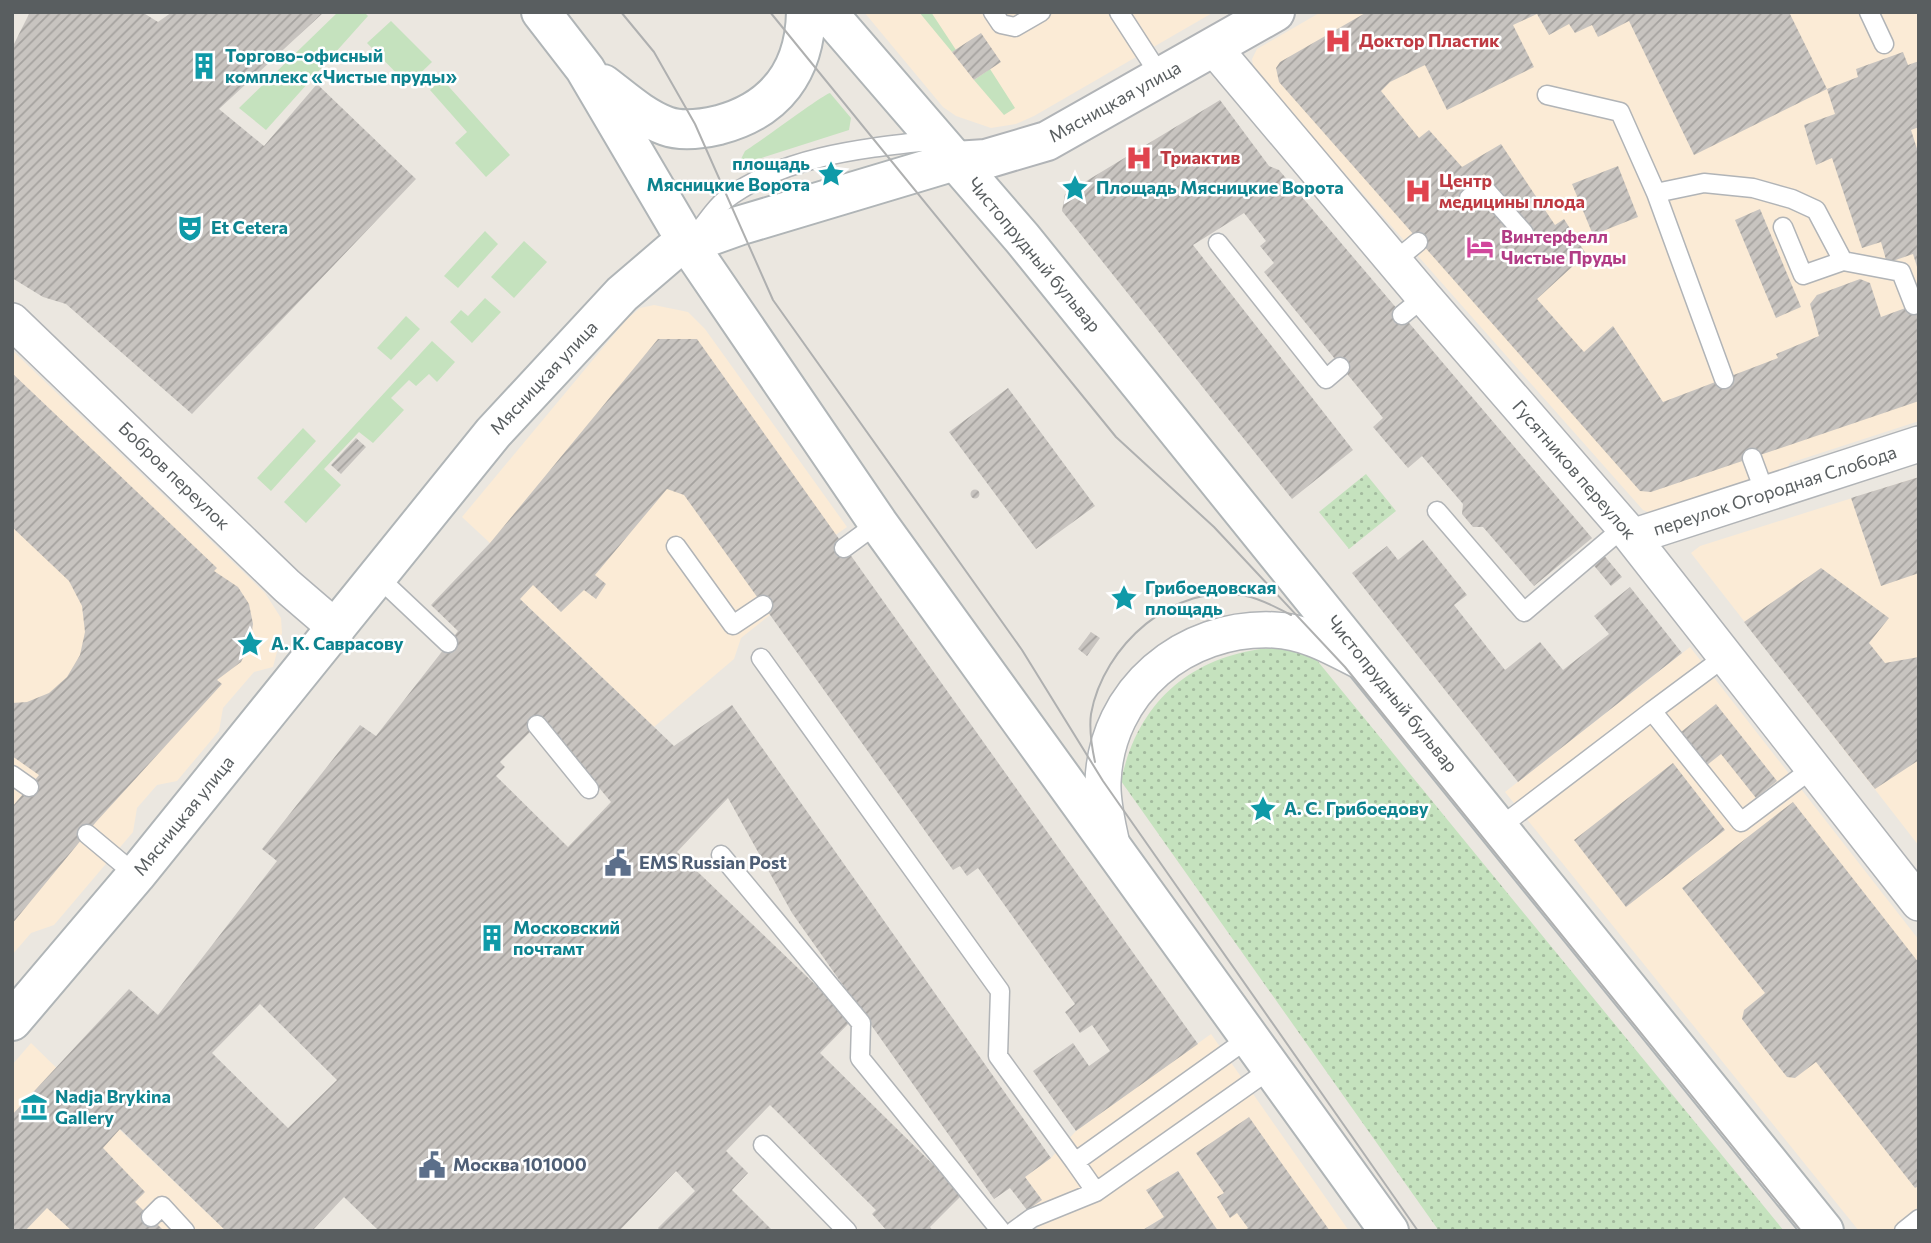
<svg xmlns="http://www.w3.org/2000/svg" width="1931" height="1243" font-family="Commissioner,sans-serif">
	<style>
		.commercial { fill: #fbebd6 }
		.green { fill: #c5e2be }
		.park { fill: url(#park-dots) }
		.building { fill: url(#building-hatch); fill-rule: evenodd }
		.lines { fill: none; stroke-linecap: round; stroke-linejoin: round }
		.service-casing { stroke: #b1b4b7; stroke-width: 21 }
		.minor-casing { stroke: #b1b4b7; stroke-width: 38 }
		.tertiary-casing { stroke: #b1b4b7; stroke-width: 42 }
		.secondary-casing { stroke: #b0b5b7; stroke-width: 42 }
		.service { stroke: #fff; stroke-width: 18 }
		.minor { stroke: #fff; stroke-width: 35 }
		.tertiary { stroke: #fff; stroke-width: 38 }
		.secondary { stroke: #fff; stroke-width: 38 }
		.tram { stroke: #afb0b0; stroke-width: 2 }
		.labels { text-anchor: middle; stroke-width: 5; stroke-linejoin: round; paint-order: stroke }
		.health-label { font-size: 18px; font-weight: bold; fill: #be3a42; stroke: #fff; text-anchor: start }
		.culture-label { font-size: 18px; font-weight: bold; fill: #0d838f; stroke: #fff; text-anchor: start }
		.street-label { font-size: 18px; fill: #595e60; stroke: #fff }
		.hotel-label { font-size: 18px; font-weight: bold; fill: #b23c85; stroke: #fff; text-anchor: start }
		.service-label { font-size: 18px; font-weight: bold; fill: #4e5e75; stroke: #fff; text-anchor: start }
	</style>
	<defs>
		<pattern id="park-dots" width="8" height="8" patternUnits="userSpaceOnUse" patternTransform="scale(1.75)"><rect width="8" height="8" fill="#c5e2be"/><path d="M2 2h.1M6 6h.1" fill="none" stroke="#a3ba9e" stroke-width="1.8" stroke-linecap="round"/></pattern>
		<pattern id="building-hatch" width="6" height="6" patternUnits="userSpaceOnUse" patternTransform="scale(1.75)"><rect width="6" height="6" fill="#c8c4c0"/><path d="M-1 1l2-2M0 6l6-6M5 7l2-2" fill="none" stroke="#a5a29f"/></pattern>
	</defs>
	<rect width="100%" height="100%" fill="#ebe7e0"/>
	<!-- commercial -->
	<path class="commercial" d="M864 12H1214L1034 116 1016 124 991 128 956 116 943 107Z
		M1321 12H1919V421L1790 463 1783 476 1650 513 1643 510 1254 71 1252 59 1257 49Z
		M654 305 688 312 705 329 847 527 754 592 770 615 741 638 734 659 654 727 520 599 490 543 462 517 626 320 640 308Z
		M12 350 265 593 281 618 282 633 273 667 254 672 223 708 219 731 177 781 157 785 137 808 133 832 54 925 31 933 12 955Z
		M1919 477V846L1691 553 1700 546Z
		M1690 647 1919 940V1231H1859L1505 792Z
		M1211 1034 1349 1231H1218L1178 1171 1147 1190 1164 1217 1141 1231 1038 1229 1027 1210 1042 1200 1025 1177 1051 1158 1076 1131Z
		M31 1043 120 1130 226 1231H12V1065Z"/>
	<!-- green -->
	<path class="green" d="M338 12H364L368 16 266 130 239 108Z
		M919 12H931L956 50 952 52Z
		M391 21 432 62 408 85 367 43Z
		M990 69 1015 108 1004 115 974 80Z
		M442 79 510 155 486 177 455 143 467 132 430 90Z
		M830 93 851 118 849 130 752 161 744 162 741 159 745 151C760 142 822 95 830 93Z
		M485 231 498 244 458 288 444 276Z
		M524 241 547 262 514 298 491 277Z
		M485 298 501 312 472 343 450 322 461 310 468 316Z
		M406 316 420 329 391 360 377 348Z
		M432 341 455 362 437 382 429 374 416 386 409 380 391 398 404 410 373 443 359 432 324 469 341 485 306 523 284 502Z
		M303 428 316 441 271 491 257 478Z"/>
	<!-- park -->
	<path class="park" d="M1366 474 1396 511 1349 549 1319 512Z
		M1285 647 1311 653 1784 1231H1439L1121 781C1139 696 1199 650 1285 647Z"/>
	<!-- building -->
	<path class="building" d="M30 12H142L158 22 172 12H324L219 109 264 146 317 84 416 179 192 414 66 304 43 297 12 278V48Z
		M1367 12H1789L1827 89 1858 77 1856 69 1903 52 1908 65 1919 61V127L1911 130 1919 155 1918 270 1913 254 1887 263 1881 242 1862 248 1832 158 1816 165 1804 125 1835 114 1827 89 1694 155 1629 21 1598 37 1592 25 1575 33 1569 24 1549 35 1537 14 1513 25 1534 67 1447 110 1425 65 1390 82 1381 91 1419 138 1429 130 1462 167 1501 144 1555 225 1564 219 1586 254 1537 299 1584 352 1613 326 1663 402 1778 358 1776 354 1819 336 1810 304 1817 295 1860 279 1870 283 1881 317 1919 303V401L1651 492 1640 491 1279 82 1276 68 1280 62ZM1484 174 1534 231 1521 243 1480 198 1464 192Z
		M981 33 1001 62 974 80 952 52Z
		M1220 100 1269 166 1279 170 1592 538 1534 586 1483 527H1473L1462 514 1463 504 1422 456 1408 468 1373 427 1383 418 1264 272 1274 263 1260 246 1266 241 1244 213 1193 245 1353 450 1292 499 1062 211 1065 194Z
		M1618 166 1638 217 1593 235 1572 184Z
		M1760 209 1801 307 1776 318 1735 220Z
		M658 339H697L1198 1044 1076 1131 1033 1071 1073 1043 1089 1066 1110 1051 1092 1025 1080 1033 1065 1012 1075 1004 978 868 967 876 960 866 953 870 684 495 667 489 595 575 606 584 596 599 584 590 561 612 533 585 520 599 674 746 732 705 1051 1158 1025 1177 1042 1200 1027 1210 1010 1188 994 1199 792 913 728 798 677 852 852 1020 820 1053 963 1194 930 1227 933 1231H887L872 1214 876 1210 770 1105 726 1151 748 1173 732 1190 773 1231H660L658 1228 695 1191 676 1171 619 1231H379L344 1197 312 1231H226L120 1129 103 1148 145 1192 135 1202 164 1231H72L47 1208 25 1231H12V1115L129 989 158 1015 277 861 262 849 360 725 376 736 458 631 431 605 490 543ZM542 720 611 802 568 847 496 776 505 767 500 762ZM260 1004 337 1080 288 1128 212 1053Z
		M12 373 217 568 214 571 238 587 249 604 253 624 250 644 241 662 217 680 222 684 96 822 12 924V807L39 775 12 756V703L27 702 49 693 67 677 80 655 85 632 82 606 69 581 12 527Z
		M1008 388 1095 506 1036 549 949 432Z
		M356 438 366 447 341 474 331 465Z
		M1919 477V573L1881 586 1851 498Z
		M970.5 494a4.5 4.5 0 1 1 9 0a4.5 4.5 0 1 1-9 0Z
		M1423 540 1467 595 1454 605 1505 670 1540 642 1563 670 1609 634 1594 616 1630 587 1682 653 1518 782 1352 573 1387 546 1398 560Z
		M1602 553 1622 577 1611 586 1591 562Z
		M1821 568 1889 618 1869 643 1885 663 1919 657V760L1875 789 1744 622Z
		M1091 632 1100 638 1087 656 1078 649Z
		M1716 704 1777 781 1756 798 1721 754 1707 765 1681 732Z
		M1673 763 1725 830 1626 907 1574 840Z
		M1793 802 1919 963V1186L1915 1188 1816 1062 1795 1078 1787 1077 1764 1048 1742 1019 1744 1010 1765 993 1682 888Z
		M1249 1117 1275 1154 1330 1231H1243L1248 1228 1237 1213 1230 1218 1217 1197 1224 1193 1196 1153Z
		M1178 1171 1218 1231H1141L1164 1217 1146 1190Z"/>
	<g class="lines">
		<defs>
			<path id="service" d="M993 12 1001 24 1015 27 1041 12
				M1119 12 1161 77
				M1869 12 1884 44
				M1547 95 1620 112 1656 193 1704 183 1753 188 1792 199 1816 210 1843 261
				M1656 193 1724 379
				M1469 198 1483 187 1524 233
				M1783 227 1803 275 1843 261 1901 272 1914 305
				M697 233C706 223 714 209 725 200 784 155 866 148 937 140
				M1218 243 1326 379 1340 367
				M1395 261 1418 242
				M1402 315 1424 297
				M1752 458 1765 493
				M1437 511 1524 612 1624 527
				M676 546 733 625 763 605
				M844 548 878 523
				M378 577 448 643
				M1726 656 1652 711 1741 822 1813 768
				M761 658 1000 991 998 1056 1075 1162 1250 1037
				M537 725 589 789
				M12 775 29 787
				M1500 827 1652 711
				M87 834 136 875
				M721 855 861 1023 860 1058 1001 1231
				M763 1145 847 1231
				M1075 1162 1096 1192
				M151 1217 162 1206 185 1231
				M1014 1231 1032 1218 1096 1192 1272 1068
				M1904 1231 1919 1219"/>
			<path id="minor" d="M1214 48 1424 297 1624 527 1919 903
				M12 321 287 586 337 629
				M1632 537 1919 444
				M1112 845C1108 825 1102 803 1103 782 1106 691 1184 626 1274 630 1307 631 1339 651 1368 665"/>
			<path id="tertiary" d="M955 161 986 159 1047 141 1275 12"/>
			<path id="secondary" d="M541 12 585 69 688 244 878 523 1389 1231
				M827 12 1022 238 1824 1231
				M603 84C623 99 642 117 666 126 682 132 702 129 719 125 776 110 805 71 806 12
				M12 1021 136 875 493 433 622 294 671 252 688 244 738 226 955 161"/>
		</defs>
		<!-- service casing -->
		<use href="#service" class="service-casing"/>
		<!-- minor casing -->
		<use href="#minor" class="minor-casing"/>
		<!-- tertiary casing -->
		<use href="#tertiary" class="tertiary-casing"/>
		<!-- secondary casing -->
		<use href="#secondary" class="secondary-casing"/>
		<!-- service -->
		<use href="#service" class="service"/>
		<!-- minor -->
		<use href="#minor" class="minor"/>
		<!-- tertiary -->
		<use href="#tertiary" class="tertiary"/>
		<!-- secondary -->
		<use href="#secondary" class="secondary"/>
		<!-- tram -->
		<path class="tram" d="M621 12 654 52 695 124 773 300 1022 650 1103 781 1418 1231
			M770 12 1116 437 1214 527 1345 667 1801 1231
			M1095 762C1092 748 1089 729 1091 714 1103 646 1174 581 1246 596 1262 599 1277 608 1291 615"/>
	</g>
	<!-- icons -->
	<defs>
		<symbol id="hospital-bare" viewBox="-9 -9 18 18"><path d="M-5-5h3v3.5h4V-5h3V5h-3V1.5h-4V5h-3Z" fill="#e0444e" stroke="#fff" stroke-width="2.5" paint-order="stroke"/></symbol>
		<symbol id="building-bare" viewBox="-9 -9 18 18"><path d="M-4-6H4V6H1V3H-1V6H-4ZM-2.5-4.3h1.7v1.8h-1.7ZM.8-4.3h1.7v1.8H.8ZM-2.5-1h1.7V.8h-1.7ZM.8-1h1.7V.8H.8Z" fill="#0f9aa8" stroke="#fff" stroke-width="2.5" paint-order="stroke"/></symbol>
		<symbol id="sight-bare" viewBox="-9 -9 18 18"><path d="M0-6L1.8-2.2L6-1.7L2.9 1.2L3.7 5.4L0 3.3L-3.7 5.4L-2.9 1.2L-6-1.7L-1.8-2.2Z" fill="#0f9aa8" stroke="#fff" stroke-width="2.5" paint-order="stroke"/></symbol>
		<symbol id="theatre-bare" viewBox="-9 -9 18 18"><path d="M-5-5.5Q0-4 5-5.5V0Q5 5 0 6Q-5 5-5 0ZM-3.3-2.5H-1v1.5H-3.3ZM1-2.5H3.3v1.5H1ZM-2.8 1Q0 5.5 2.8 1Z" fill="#0f9aa8" stroke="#fff" stroke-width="2.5" paint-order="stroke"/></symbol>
		<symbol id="hotel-bare" viewBox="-9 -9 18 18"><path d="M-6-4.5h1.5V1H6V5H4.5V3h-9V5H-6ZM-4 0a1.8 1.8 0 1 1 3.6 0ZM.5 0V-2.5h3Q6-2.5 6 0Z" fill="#d1479c" stroke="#fff" stroke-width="2.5" paint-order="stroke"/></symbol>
		<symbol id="civic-bare" viewBox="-9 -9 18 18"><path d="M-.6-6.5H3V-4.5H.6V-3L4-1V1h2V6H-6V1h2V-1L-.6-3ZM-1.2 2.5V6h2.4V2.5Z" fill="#5c6f8a" stroke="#fff" stroke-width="2.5" paint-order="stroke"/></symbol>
		<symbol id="museum-bare" viewBox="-9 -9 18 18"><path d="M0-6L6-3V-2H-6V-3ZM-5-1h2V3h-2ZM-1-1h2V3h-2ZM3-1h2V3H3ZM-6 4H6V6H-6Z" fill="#0f9aa8" stroke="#fff" stroke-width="2.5" paint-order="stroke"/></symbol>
	</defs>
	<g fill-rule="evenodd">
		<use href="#hospital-bare" x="1319" y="22" width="38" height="38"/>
		<use href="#building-bare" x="185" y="47" width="38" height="38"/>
		<use href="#hospital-bare" x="1120" y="139" width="38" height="38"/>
		<use href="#sight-bare" x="812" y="155" width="38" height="38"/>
		<use href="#sight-bare" x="1056" y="169" width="38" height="38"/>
		<use href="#hospital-bare" x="1399" y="172" width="38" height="38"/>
		<use href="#theatre-bare" x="171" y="209" width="38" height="38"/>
		<use href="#hotel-bare" x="1461" y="228" width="38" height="38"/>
		<use href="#sight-bare" x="1105" y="579" width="38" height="38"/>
		<use href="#sight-bare" x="231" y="625" width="38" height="38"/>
		<use href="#sight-bare" x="1244" y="790" width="38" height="38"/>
		<use href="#civic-bare" x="599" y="844" width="38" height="38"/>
		<use href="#building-bare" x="473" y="919" width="38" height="38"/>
		<use href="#museum-bare" x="15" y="1088" width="38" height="38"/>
		<use href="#civic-bare" x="413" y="1146" width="38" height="38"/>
	</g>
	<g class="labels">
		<!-- health labels -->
		<g class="health-label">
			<text x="1359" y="47">Доктор Пластик</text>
			<text x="1160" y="164">Триактив</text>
			<text x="1439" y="187">Центр<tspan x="1439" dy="21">медицины плода</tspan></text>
		</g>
		<!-- culture labels -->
		<g class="culture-label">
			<text x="225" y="62">Торгово-офисный<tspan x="225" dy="21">комплекс «Чистые пруды»</tspan></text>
			<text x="810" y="170" text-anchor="end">площадь<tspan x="810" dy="21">Мясницкие Ворота</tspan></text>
			<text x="1096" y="194">Площадь Мясницкие Ворота</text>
			<text x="211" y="234">Et Cetera</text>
			<text x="1145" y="594">Грибоедовская<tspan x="1145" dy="21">площадь</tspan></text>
			<text x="271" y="650">А. К. Саврасову</text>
			<text x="1284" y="815">А. С. Грибоедову</text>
			<text x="513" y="934">Московский<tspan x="513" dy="21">почтамт</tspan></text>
			<text x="55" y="1103">Nadja Brykina<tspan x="55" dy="21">Gallery</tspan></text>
		</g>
		<!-- street labels -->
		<g class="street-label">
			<text transform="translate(1115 102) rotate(-29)" y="6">Мясницкая улица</text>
			<text transform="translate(1034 255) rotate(50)" y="6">Чистопрудный бульвар</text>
			<text transform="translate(544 378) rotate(-47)" y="6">Мясницкая улица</text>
			<text transform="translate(1574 470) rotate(49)" y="6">Гусятников переулок</text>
			<text transform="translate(174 476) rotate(44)" y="6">Бобров переулок</text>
			<text transform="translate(1775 491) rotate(-18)" y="6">переулок Огородная Слобода</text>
			<text transform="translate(1392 694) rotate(51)" y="6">Чистопрудный бульвар</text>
			<text transform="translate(184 816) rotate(-51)" y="6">Мясницкая улица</text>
		</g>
		<!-- hotel labels -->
		<g class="hotel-label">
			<text x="1501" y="243">Винтерфелл<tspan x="1501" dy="21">Чистые Пруды</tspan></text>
		</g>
		<!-- service labels -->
		<g class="service-label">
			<text x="639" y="869">EMS Russian Post</text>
			<text x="453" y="1171">Москва 101000</text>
		</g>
	</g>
	<!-- border -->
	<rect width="1931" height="1243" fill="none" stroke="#595e60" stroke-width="28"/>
</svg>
